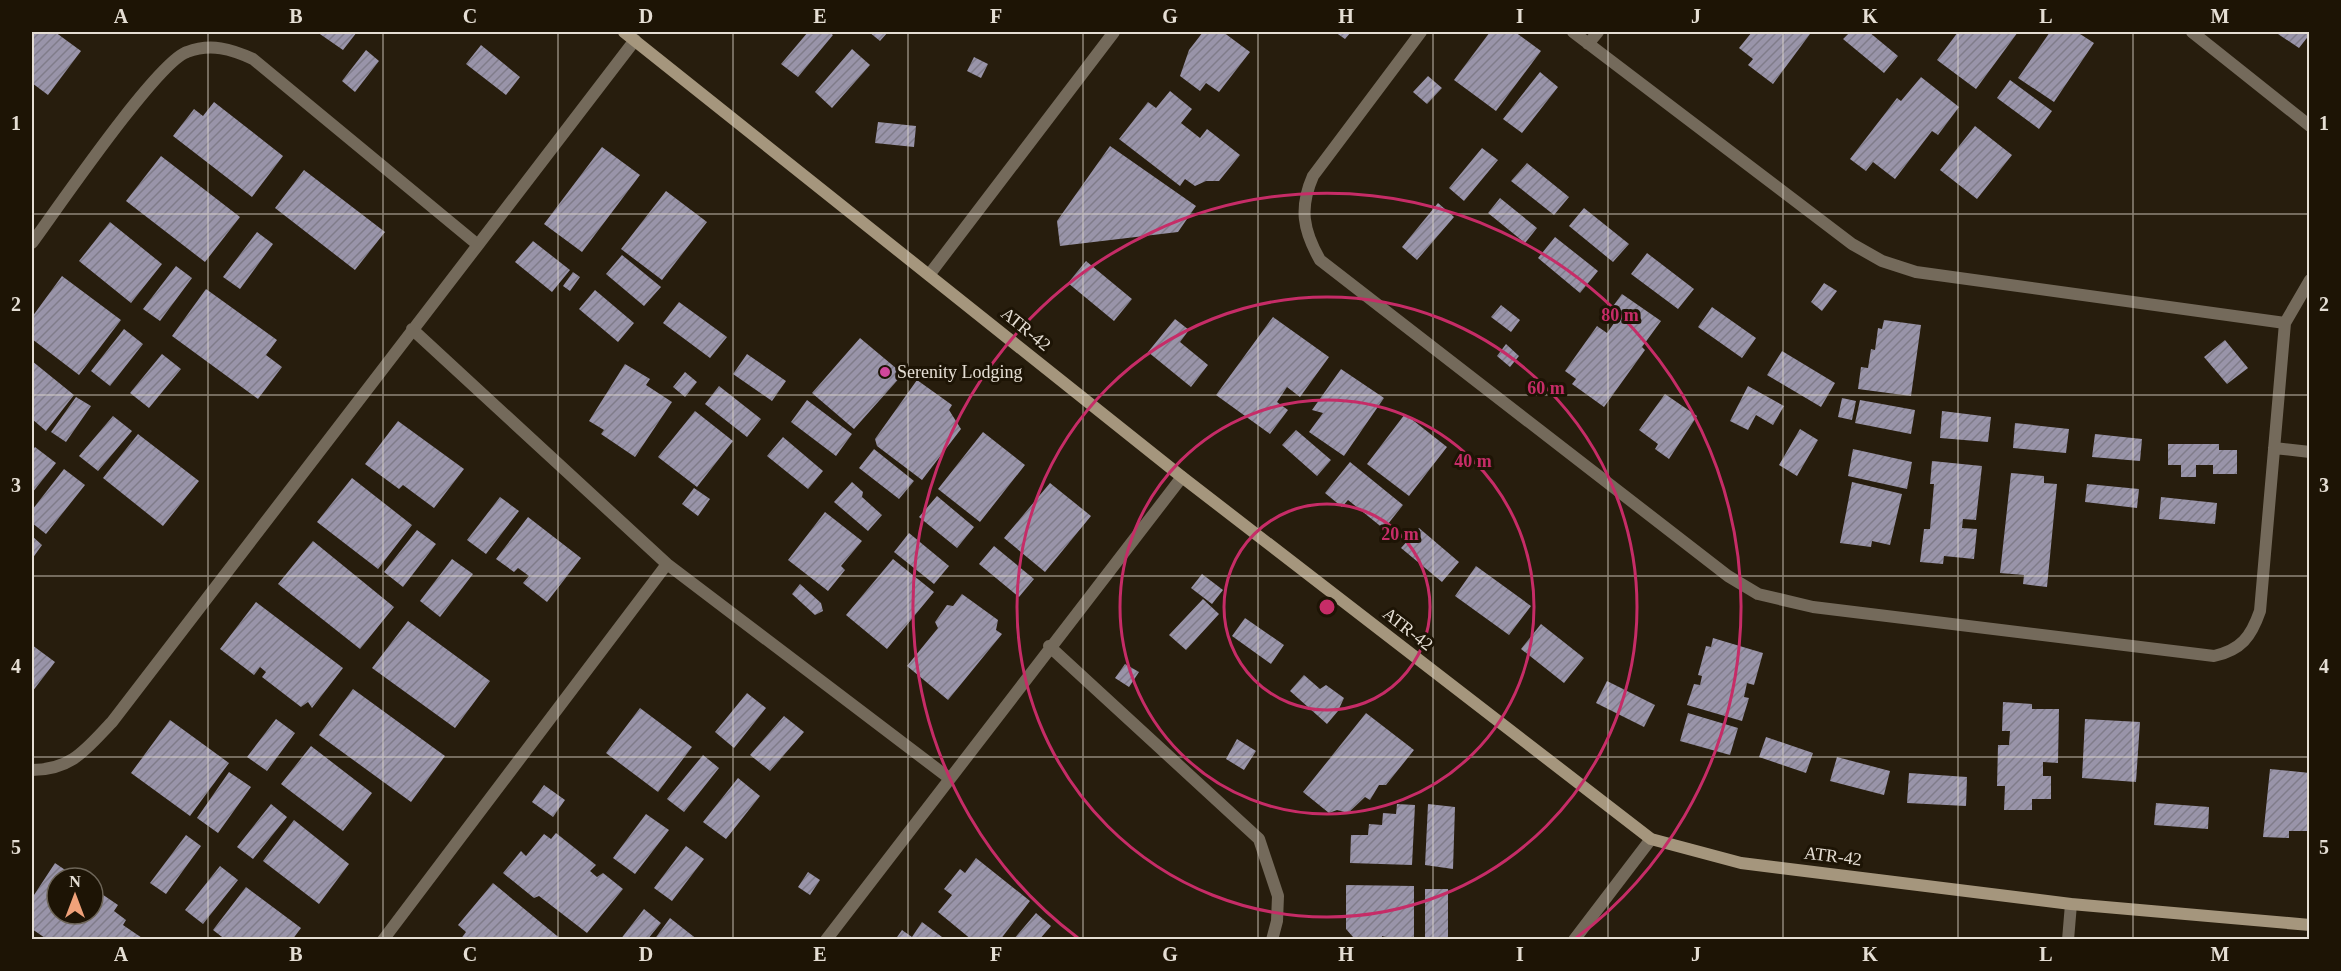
<svg xmlns="http://www.w3.org/2000/svg" width="2341" height="971" font-family="Georgia,serif">
	<style>
		.building { fill: url(#building-hatch) }
		.lines { fill: none; stroke-linecap: round; stroke-linejoin: round }
		.street { stroke: #746a5b; stroke-width: 12 }
		.secondary { stroke: #a5967d; stroke-width: 12 }
		.grid { fill: none; stroke: #e5ded4; stroke-width: 1.5; stroke-opacity: 0.55 }
		.ring { fill: none; stroke: #c62c67; stroke-width: 3 }
		.hotel-dot { fill: #d1479c; stroke: #1d1405; stroke-width: 2 }
		.labels { text-anchor: middle; stroke-width: 6; stroke-linejoin: round; paint-order: stroke }
		.street-label { font-size: 18px; fill: #e5ded4; stroke: #1d1405 }
		.poi-label { font-size: 18px; fill: #e5ded4; stroke: #1d1405; text-anchor: start }
		.centre { fill: #c62c67; stroke: #1d1405; stroke-width: 3 }
		.ring-label { font-size: 18px; text-anchor: middle; font-weight: bold; fill: #c62c67; stroke: #1d1405; stroke-width: 6; stroke-linejoin: round; paint-order: stroke }
		.neatline { fill: none; stroke: #e5ded4; stroke-width: 2 }
		.grid-label { font-size: 20px; text-anchor: middle; font-weight: bold; fill: #e5ded4 }
	</style>
	<defs>
		<pattern id="building-hatch" width="6" height="6" patternUnits="userSpaceOnUse" patternTransform="scale(1.5)"><rect width="6" height="6" fill="#9994a9"/><path d="M-1 1l2-2M0 6l6-6M5 7l2-2" fill="none" stroke="#807c8a"/></pattern>
	</defs>
	<rect width="100%" height="100%" fill="#271d0d"/>
	<!-- building -->
	<path class="building" d="M32 32H55L81 51 48 95 32 83Z
		M317 32H357L343 50Z
		M808 32H829L833 35 798 77 781 64Z
		M869 32H888L880 41Z
		M1203 32H1223L1250 52 1219 92 1206 83 1200 91 1180 76 1189 50Z
		M1335 32H1351L1345 39Z
		M1490 32H1515L1541 51 1496 111 1454 80Z
		M1752 32H1807L1810 34 1773 84 1748 65 1753 59 1739 48Z
		M1850 32H1869L1898 56 1884 73 1843 39Z
		M1958 32H2018L1976 89 1937 60Z
		M2050 32H2077L2094 43 2054 102 2018 78Z
		M2275 32H2310V34L2299 48Z
		M481 45 520 77 506 95 466 64Z
		M852 49 870 65 832 108 815 92Z
		M366 50 379 61 355 92 342 81Z
		M974 57 988 64 981 78 967 71Z
		M1540 72 1558 87 1522 133 1503 119Z
		M1428 76 1442 88 1427 104 1413 92Z
		M1921 77 1959 107 1938 135 1932 131 1895 179 1873 162 1866 171 1850 159 1897 98 1901 101Z
		M2010 80 2052 111 2039 129 1997 98Z
		M1170 91 1192 109 1181 123 1200 138 1207 129 1240 155 1219 181H1206L1195 186 1185 179 1180 186 1119 139 1148 102 1156 108Z
		M214 102 283 156 252 197 173 136 194 109 203 116Z
		M878 122 916 126 914 147 875 143Z
		M1975 126 2012 155 1977 199 1940 170Z
		M1110 146 1196 206 1178 232 1060 246 1057 221Z
		M602 147 640 175 582 252 544 224Z
		M1482 148 1498 160 1464 201 1449 188Z
		M161 156 240 217 205 262 126 201Z
		M1527 163 1569 197 1554 215 1511 181Z
		M304 170 385 232 355 270 275 208Z
		M666 191 707 222 662 280 621 249Z
		M1500 198 1537 228 1525 243 1488 213Z
		M1438 203 1454 217 1417 260 1402 247Z
		M1584 208 1629 244 1613 262 1569 226Z
		M110 222 162 264 131 303 79 261Z
		M257 232 273 244 240 289 223 277Z
		M1555 237 1598 271 1580 293 1538 258Z
		M533 241 570 270 552 292 515 262Z
		M1647 253 1694 289 1678 309 1631 274Z
		M622 255 661 287 644 306 606 274Z
		M1086 261 1132 299 1114 321 1068 283Z
		M176 266 192 278 160 321 143 309Z
		M573 272 580 277 570 291 563 286Z
		M62 276 121 320 79 375 32 339V317Z
		M1824 283 1837 291 1822 311 1811 302Z
		M206 289 277 340 266 355 282 367 258 399 172 336Z
		M595 290 634 323 618 342 579 309Z
		M1622 294 1661 321 1642 347 1645 350 1604 407 1572 384 1576 379 1565 371 1597 326 1607 333 1617 319 1608 313Z
		M679 302 727 337 710 358 663 323Z
		M1501 305 1520 320 1511 332 1491 317Z
		M1712 307 1756 338 1742 358 1698 327Z
		M1273 317 1329 357 1300 397 1287 387 1277 402 1288 410 1270 434 1216 395Z
		M1175 319 1189 330 1180 342 1208 365 1191 387 1148 352Z
		M1884 320 1921 325 1911 396 1858 389 1861 367 1868 368 1871 349 1875 350 1878 328 1882 329Z
		M124 329 143 344 110 386 91 371Z
		M860 338 903 374 854 429 812 393Z
		M2225 340 2248 368 2227 384 2204 357Z
		M1506 344 1519 356 1510 367 1497 356Z
		M1782 351 1835 383 1821 407 1767 375Z
		M162 354 181 369 149 408 130 393Z
		M747 354 786 381 772 401 733 374Z
		M32 361 74 395 46 431 32 419Z
		M625 364 650 379 646 385 672 402 635 457 601 434 604 430 589 421Z
		M1341 369 1384 398 1344 456 1309 432 1323 413 1312 410Z
		M685 372 697 382 685 397 673 387Z
		M917 380 952 405 949 410 961 429 922 480 877 446 875 439Z
		M719 386 761 419 747 437 705 404Z
		M1748 386 1784 406 1773 425 1756 415 1748 430 1730 421Z
		M1665 394 1697 416 1669 459 1655 449 1658 444 1639 430Z
		M76 397 91 406 66 442 51 432Z
		M1842 398 1856 401 1852 420 1838 417Z
		M807 400 852 434 836 456 791 422Z
		M1860 400 1915 410 1911 434 1855 423Z
		M695 411 733 441 697 487 658 457Z
		M1942 411 1991 417 1988 442 1940 438Z
		M1405 414 1447 447 1409 496 1367 464Z
		M113 416 132 431 98 471 79 456Z
		M398 421 464 469 434 508 403 485 399 489 365 464Z
		M2015 423 2069 429 2066 453 2013 448Z
		M1800 429 1818 440 1797 476 1779 465Z
		M1296 430 1331 460 1317 476 1282 445Z
		M983 432 1025 465 980 522 938 489Z
		M138 434 199 481 163 526 103 478Z
		M2095 434 2142 439 2140 461 2092 457Z
		M783 437 823 471 808 489 767 456Z
		M2168 444H2219V450H2237V474H2213V465H2196V477H2181V465H2168Z
		M35 447 56 463 32 493V451Z
		M874 449 914 481 899 499 859 468Z
		M1853 449 1912 462 1907 489 1848 476Z
		M1932 461 1982 466 1976 520 1963 519 1962 528 1977 529 1974 559 1944 556 1943 564 1920 562 1924 529H1930L1934 484H1930Z
		M1350 462 1403 505 1384 529 1348 500 1342 507 1325 493Z
		M64 469 85 485 46 534 32 523V510Z
		M2011 473 2044 476V483L2057 484 2047 587 2023 584 2024 575 2000 573Z
		M352 478 412 525 378 569 317 522Z
		M852 482 863 492 862 497 882 515 868 531 834 502Z
		M1852 482 1902 494 1890 545 1872 541 1871 547 1840 543Z
		M1050 483 1091 516 1045 572 1004 538Z
		M2087 484 2139 489 2137 508 2085 502Z
		M694 488 710 499 698 516 682 504Z
		M937 496 974 527 957 548 919 517Z
		M500 497 519 511 486 554 467 540Z
		M2161 497 2217 503 2215 524 2159 519Z
		M825 512 862 541 841 566 845 570 828 591 788 560Z
		M528 517 581 558 547 602 523 583 529 576 518 568 514 572 496 559Z
		M1419 528 1459 562 1442 582 1401 548Z
		M417 530 436 544 403 587 384 572Z
		M909 533 949 566 934 584 894 552Z
		M32 536 42 545 32 559Z
		M313 541 394 607 360 649 278 584Z
		M994 546 1034 579 1019 597 979 564Z
		M452 559 473 574 440 617 420 601Z
		M893 559 934 592 887 649 846 615Z
		M1476 566 1531 606 1509 635 1455 596Z
		M1202 574 1223 590 1212 604 1191 588Z
		M800 584 821 603 823 611 815 615 792 594Z
		M962 594 998 620 996 630 1002 634 948 700 907 666 938 628 935 622 947 605 953 606Z
		M1203 599 1219 614 1186 650 1169 635Z
		M256 602 343 668 312 708 308 702 301 707 262 677 266 672 260 667 254 675 220 649Z
		M1245 618 1284 645 1271 664 1232 636Z
		M408 621 490 681 455 728 372 668Z
		M1541 624 1584 658 1564 683 1521 649Z
		M1713 638 1763 653 1754 685 1747 683 1744 697 1749 698 1742 721 1687 705 1694 684 1700 685 1702 676 1698 675 1706 646 1711 647Z
		M32 645 55 662 32 692Z
		M1125 664 1139 672 1129 687 1115 678Z
		M1304 675 1320 689 1326 685 1344 698 1338 711 1327 724 1290 691Z
		M1607 681 1655 705 1644 727 1596 703Z
		M353 689 445 756 411 802 319 735Z
		M747 693 766 708 734 748 715 732Z
		M2003 702 2032 704V709H2059L2058 763 2043 762V776H2051V799H2032V810H2004L2005 786H1997L1998 745H2009L2010 731H2002Z
		M640 708 692 747 658 792 606 753Z
		M1366 713 1414 750 1386 785H1379L1370 800 1365 797 1348 813 1337 810 1329 813 1303 792Z
		M1688 713 1738 728 1730 755 1680 741Z
		M784 716 804 732 770 771 750 755Z
		M276 719 295 733 267 771 247 757Z
		M2085 719 2140 722 2136 782 2082 778Z
		M170 720 229 763 190 816 131 773Z
		M1766 737 1813 753 1806 773 1759 757Z
		M1237 739 1256 751 1244 770 1226 759Z
		M311 746 372 793 343 831 281 784Z
		M703 755 719 768 684 812 667 799Z
		M1837 757 1890 771 1884 795 1830 781Z
		M2270 769 2310 773V831H2289V838L2263 837Z
		M229 772 251 787 218 833 197 818Z
		M1909 773 1967 777 1966 806 1907 803Z
		M738 778 760 796 726 839 703 822Z
		M544 785 565 800 553 817 532 802Z
		M2156 803 2209 807 2208 829 2154 825Z
		M271 804 287 817 253 859 237 847Z
		M1397 804 1415 805 1412 865 1350 863 1351 835H1368L1369 824 1382 825 1383 813 1396 814Z
		M1428 804 1455 807 1453 869 1425 865Z
		M646 814 669 830 635 874 613 858Z
		M294 820 349 864 319 904 263 861Z
		M556 833 596 865 590 871 597 877 603 873 623 889 587 933 539 896 534 898 503 873 521 851 526 856 544 834 551 839Z
		M186 835 201 846 166 894 150 883Z
		M686 846 704 859 672 901 654 888Z
		M976 858 1030 901 1000 940H972L938 912 952 895 944 889 960 869 965 873Z
		M55 863 77 878H57V914H93V888L118 905 114 911 126 920 123 925 145 940H48L32 929V898Z
		M220 866 238 880 203 924 185 910Z
		M808 872 820 880 810 895 798 887Z
		M493 883 562 940H460L466 932 458 925Z
		M1346 885 1414 886V940H1396L1382 936V940L1353 937 1346 929Z
		M246 887 301 928 292 940H226L213 930Z
		M1425 889H1448V940H1425Z
		M644 909 661 923 647 940H620Z
		M1036 913 1051 926 1039 940H1013Z
		M670 918 698 940H654Z
		M922 922 946 940H895L902 930 912 937Z"/>
	<g class="lines">
		<!-- street -->
		<path class="street" d="M1421 32 1313 176C1299 208 1303 230 1320 260L1728 576 1758 594 1813 607 2214 656C2241 650 2251 637 2260 611L2285 323 2310 280
			M1573 32 1852 244 1882 261 1916 272 2285 323
			M2192 32 2310 126
			M1588 44 1598 32
			M32 243C57 209 157 62 187 52 211 43 231 49 253 59L478 245 635 40
			M929 275 1114 32
			M412 329 667 564 949 778
			M2274 448 2310 452
			M1049 646 1259 839 1278 896 1277 921 1272 940
			M32 770C72 770 86 749 112 722L478 245
			M383 940 667 564
			M826 940 1182 477
			M1574 940 1651 839
			M2068 940 2071 904"/>
		<!-- secondary -->
		<path class="secondary" d="M624 32 1182 477 1651 839 1741 863 2071 904 2310 925"/>
	</g>
	<!-- grid -->
	<path class="grid" d="M208 32V940M383 32V940M558 32V940M733 32V940M908 32V940M1083 32V940M1258 32V940M1433 32V940M1608 32V940M1783 32V940M1958 32V940M2133 32V940M32 214H2310M32 395H2310M32 576H2310M32 757H2310"/>
	<!-- distance rings -->
	<g class="ring">
		<circle cx="1327" cy="607" r="103"/>
		<circle cx="1327" cy="607" r="207"/>
		<circle cx="1327" cy="607" r="310"/>
		<path d="M1078 938A414 414 0 1 1 1576 938"/>
	</g>
	<!-- markers -->
	<circle class="hotel-dot" cx="885" cy="372" r="6"/>
	<g class="labels">
		<!-- street labels -->
		<g class="street-label">
			<text transform="translate(1026 329) rotate(39)" y="6">ATR-42</text>
			<text transform="translate(1408 629) rotate(38)" y="6">ATR-42</text>
			<text transform="translate(1833 856) rotate(7)" y="6">ATR-42</text>
		</g>
		<!-- poi labels -->
		<g class="poi-label">
			<text x="897" y="378">Serenity Lodging</text>
		</g>
	</g>
	<circle cx="1327" cy="607" r="9" class="centre"/>
	<g class="ring-label">
		<text x="1620" y="321">80 m</text>
		<text x="1546" y="394">60 m</text>
		<text x="1473" y="467">40 m</text>
		<text x="1400" y="540">20 m</text>
	</g>
	<!-- border -->
	<rect width="2341" height="971" fill="none" stroke="#1d1405" stroke-width="66"/>
	<!-- north arrow -->
	<g transform="translate(75 896)"><circle r="28" fill="#1d1405" stroke="#6d6558" stroke-width="1.5"/>
	<path d="M0-4.5L10 22L0 15L-10 22Z" fill="#f0a27a"/>
	<text y="-9" font-size="16" font-weight="bold" text-anchor="middle" fill="#e5ded4">N</text>
	</g>
	<rect x="33" y="33" width="2275" height="905" class="neatline"/>
	<g class="grid-label">
		<text x="121" y="23">A</text>
		<text x="296" y="23">B</text>
		<text x="470" y="23">C</text>
		<text x="646" y="23">D</text>
		<text x="820" y="23">E</text>
		<text x="996" y="23">F</text>
		<text x="1170" y="23">G</text>
		<text x="1346" y="23">H</text>
		<text x="1520" y="23">I</text>
		<text x="1696" y="23">J</text>
		<text x="1870" y="23">K</text>
		<text x="2046" y="23">L</text>
		<text x="2220" y="23">M</text>
		<text x="16" y="130">1</text>
		<text x="2324" y="130">1</text>
		<text x="16" y="311">2</text>
		<text x="2324" y="311">2</text>
		<text x="16" y="492">3</text>
		<text x="2324" y="492">3</text>
		<text x="16" y="673">4</text>
		<text x="2324" y="673">4</text>
		<text x="16" y="854">5</text>
		<text x="2324" y="854">5</text>
		<text x="121" y="961">A</text>
		<text x="296" y="961">B</text>
		<text x="470" y="961">C</text>
		<text x="646" y="961">D</text>
		<text x="820" y="961">E</text>
		<text x="996" y="961">F</text>
		<text x="1170" y="961">G</text>
		<text x="1346" y="961">H</text>
		<text x="1520" y="961">I</text>
		<text x="1696" y="961">J</text>
		<text x="1870" y="961">K</text>
		<text x="2046" y="961">L</text>
		<text x="2220" y="961">M</text>
	</g>
</svg>
